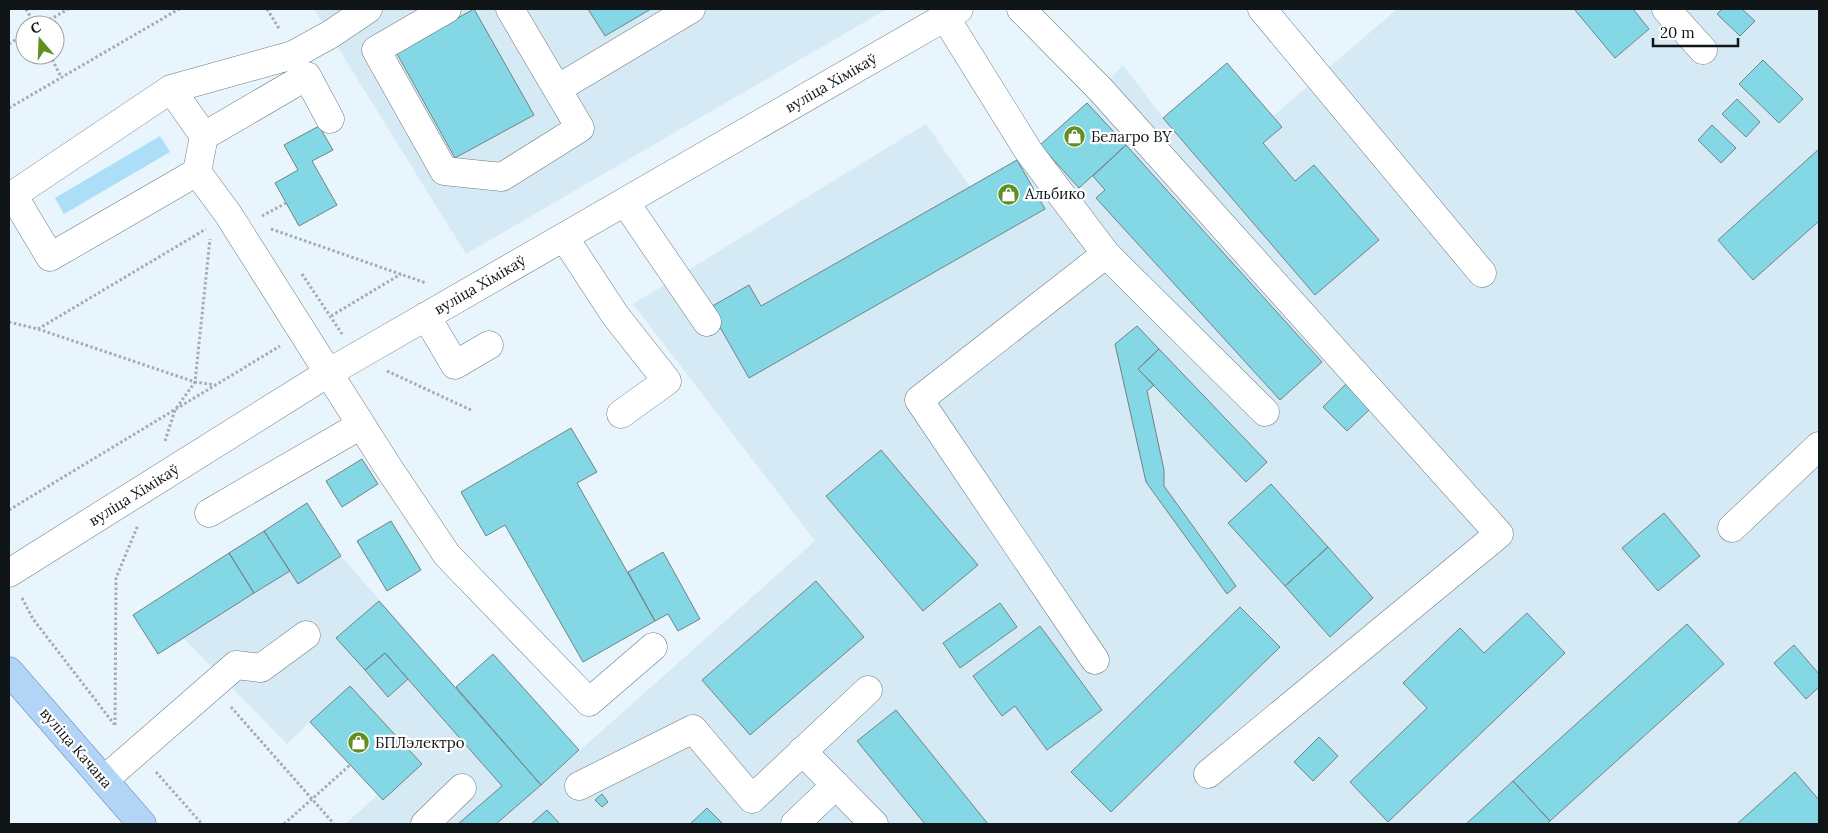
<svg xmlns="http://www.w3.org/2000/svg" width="1828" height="833" font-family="Lora,serif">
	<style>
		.built { fill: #d5eaf4 }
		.green { fill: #addef7 }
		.building { fill: #84d7e5; stroke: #748284 }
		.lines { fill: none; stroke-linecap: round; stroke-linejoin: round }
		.minor-casing { stroke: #6f7a80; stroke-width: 29 }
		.major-casing { stroke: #587ea5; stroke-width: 29 }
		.path { stroke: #a2acb1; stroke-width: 3; stroke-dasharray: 2.5 2.5; stroke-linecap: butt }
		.minor { stroke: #fff; stroke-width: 28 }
		.major { stroke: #b2d4f7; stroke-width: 28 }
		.labels { text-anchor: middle; stroke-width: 4.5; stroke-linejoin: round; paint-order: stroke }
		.street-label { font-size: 15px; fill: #101517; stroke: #fff }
		.poi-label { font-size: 15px; fill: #101517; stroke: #fff; text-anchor: start }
	</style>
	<rect width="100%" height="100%" fill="#e8f5fc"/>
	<!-- built -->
	<path class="built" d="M314 9H887L466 254Z
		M1397 9H1819V824H345L378 795 310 722 287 744 184 639 158 654 133 615 307 503 341 556 541 785 815 541 633 304 926 124 970 187 1017 160 1040 145 1087 103 1123 65 1163 118 1227 63 1273 116Z"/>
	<!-- green -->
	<path class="green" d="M160 136 170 152 64 214 55 198Z"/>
	<!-- building -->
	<path class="building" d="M474 9 534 115 455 158 396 52Z
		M588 9H651L605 36Z
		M1574 9H1633L1649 29 1615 58Z
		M1722 9H1742L1755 21 1740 36 1717 14Z
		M1763 60 1803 99 1779 123 1739 84Z
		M1227 63 1282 127 1263 143 1295 181 1314 165 1379 240 1315 295 1163 118Z
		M1737 99 1760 122 1746 137 1722 114Z
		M1087 103 1126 145 1079 188 1040 145Z
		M1712 125 1736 148 1721 163 1698 140Z
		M319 126 333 150 312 161 337 205 299 226 275 183 298 170 284 145Z
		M1126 145 1322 362 1280 400 1096 198 1105 190 1093 176Z
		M1819 149V221L1753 280 1718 240Z
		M1017 160 1045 209 749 378 709 308 749 285 761 306Z
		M1137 326 1159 349 1138 369 1154 385 1147 391 1164 470V486L1236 586 1227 594 1146 482 1115 344Z
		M1159 349 1267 462 1246 482 1138 369Z
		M1346 384 1370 409 1347 431 1323 407Z
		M571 428 597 472 577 483 655 621 583 662 505 525 486 536 461 492Z
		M881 450 978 565 923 611 826 496Z
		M362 459 378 484 342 507 326 481Z
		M1271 484 1328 547 1285 586 1228 523Z
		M307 503 341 556 298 584 264 531Z
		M1664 513 1700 556 1658 591 1622 548Z
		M391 521 421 570 387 591 357 541Z
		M264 531 290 571 254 593 229 553Z
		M1328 547 1373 598 1330 637 1285 586Z
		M663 552 700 619 678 631 668 614 655 621 628 572Z
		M229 553 254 593 158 654 133 615Z
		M816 581 864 637 750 735 702 680Z
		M379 601 541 785 496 824H458L502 786 385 653 365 670 336 638Z
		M1000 603 1017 627 960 668 943 643Z
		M1240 607 1280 647 1111 812 1071 772Z
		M1527 613 1565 653 1388 822 1350 782 1427 708 1403 683 1460 628 1484 653Z
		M1687 624 1724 664 1550 821 1513 781Z
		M1040 626 1102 710 1047 750 1015 706 1002 716 973 676Z
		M1794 645 1819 674V687L1806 699 1774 663Z
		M385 653 408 679 388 697 365 670Z
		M493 654 579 750 541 785 456 687Z
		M350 686 422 764 383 800 310 722Z
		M896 710 988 824H925L857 741Z
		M1319 737 1338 756 1313 781 1294 762Z
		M1795 772 1819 800V824H1737Z
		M1513 781 1550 821 1547 824H1466Z
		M602 794 608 802 602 807 595 800Z
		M707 808 723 824H690Z
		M547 810 560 824H531Z"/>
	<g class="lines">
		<defs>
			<path id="minor" d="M447 9 376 50 444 171 502 177 580 128 510 9
				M1021 9 1100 89 1499 534 1208 774
				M1262 9 1482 273
				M1666 9 1703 50
				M945 17 1029 152 1106 254 1265 412
				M171 89 204 136 197 172 228 214 386 464 447 555 589 702 653 647
				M557 89 691 9
				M204 136 307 76 330 119
				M13 195 50 257 197 172
				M9 200 13 195 171 89 293 55 331 34 368 9
				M625 202 707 322
				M564 237 615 315 667 381 621 414
				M426 316 455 365 489 345
				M209 513 361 425
				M1732 528 1819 446
				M9 573 328 373 959 9
				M1095 660 919 400 1106 254
				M802 751 874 824
				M104 780 236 665 261 668 306 635
				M579 786 693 729 752 799 868 690
				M425 824 462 788
				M795 824 836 785"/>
			<path id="major" d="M9 671 142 824"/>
		</defs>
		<!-- minor casing -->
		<use href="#minor" class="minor-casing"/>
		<!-- major casing -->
		<use href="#major" class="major-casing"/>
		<!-- path -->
		<path class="path" d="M26 9 35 25
			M267 9 280 30
			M41 25 68 9
			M9 44 25 34
			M50 55 61 77
			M9 108 179 9
			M262 216 286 203
			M271 229 426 283
			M302 274 342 334
			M331 316 401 274
			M9 322 38 329 195 382 216 385
			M38 329 206 229
			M387 371 471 410
			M165 441 175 410 195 382 210 239
			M9 510 280 346
			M22 598 33 619 114 724
			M231 707 334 824
			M115 725 116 578 138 525
			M156 772 202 824
			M284 824 350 765"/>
		<!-- minor -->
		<use href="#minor" class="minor"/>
		<!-- major -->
		<use href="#major" class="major"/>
	</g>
	<!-- icons -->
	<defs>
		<symbol id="shop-disc" viewBox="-11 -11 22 22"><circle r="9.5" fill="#628f22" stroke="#fff"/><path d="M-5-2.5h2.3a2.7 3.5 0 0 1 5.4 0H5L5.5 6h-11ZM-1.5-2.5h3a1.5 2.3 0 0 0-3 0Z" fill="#fff"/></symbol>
	</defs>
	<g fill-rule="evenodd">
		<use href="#shop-disc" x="1062" y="124" width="25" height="25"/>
		<use href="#shop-disc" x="996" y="182" width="25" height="25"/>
		<use href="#shop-disc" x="346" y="730" width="25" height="25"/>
	</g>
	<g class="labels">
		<!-- street labels -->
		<g class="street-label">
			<text transform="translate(831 83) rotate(-30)" y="5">вуліца Хімікаў</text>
			<text transform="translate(480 285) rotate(-30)" y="5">вуліца Хімікаў</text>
			<text transform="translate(134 495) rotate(-32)" y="5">вуліца Хімікаў</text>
			<text transform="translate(76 748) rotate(49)" y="5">вуліца Качана</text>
		</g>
		<!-- poi labels -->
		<g class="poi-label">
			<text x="1091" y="142">Белагро BY</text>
			<text x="1025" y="199">Альбико</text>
			<text x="375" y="748">БПЛэлектро</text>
		</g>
	</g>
	<!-- border -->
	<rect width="1828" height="833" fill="none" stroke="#101517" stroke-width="20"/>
	<!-- north arrow -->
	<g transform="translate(40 40) rotate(341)"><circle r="24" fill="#ffffff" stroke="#9fa1a2"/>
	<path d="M0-4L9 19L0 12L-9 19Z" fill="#628f22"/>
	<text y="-8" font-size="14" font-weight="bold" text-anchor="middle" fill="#101517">С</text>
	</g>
	<!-- scale -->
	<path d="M1653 38v8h85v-8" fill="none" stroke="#101517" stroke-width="2.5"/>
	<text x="1660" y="38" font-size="15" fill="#101517" stroke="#ffffff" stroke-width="4" paint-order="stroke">20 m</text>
</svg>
